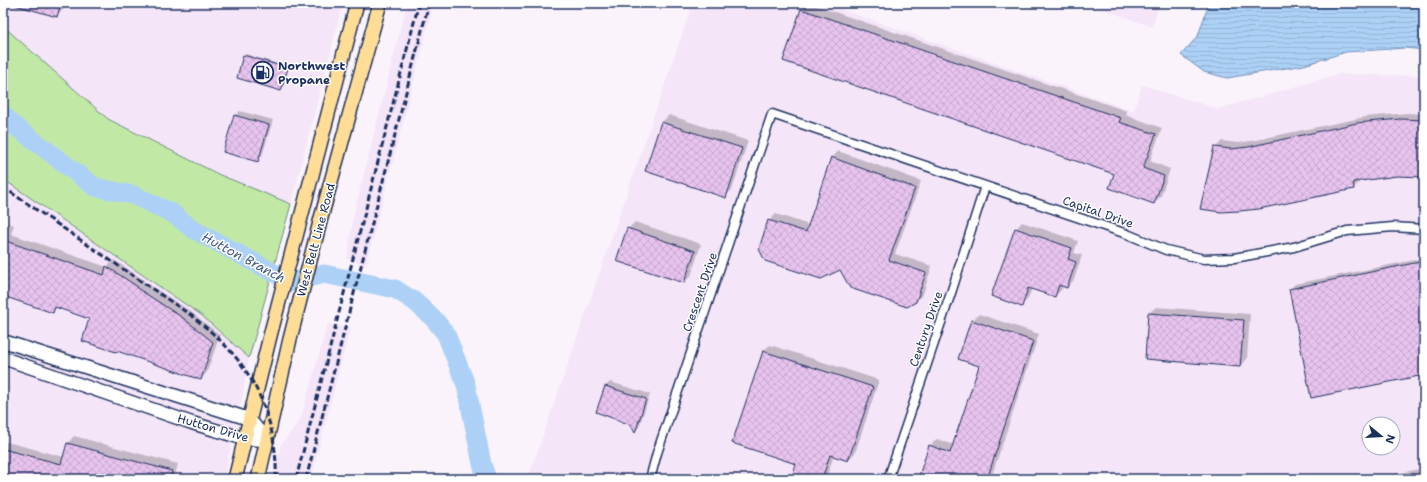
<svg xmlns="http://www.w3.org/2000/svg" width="1427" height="482" font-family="'Shantell Sans',sans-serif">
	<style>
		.built { fill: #f4e5f8; fill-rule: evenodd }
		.grass { fill: #c1e9a5; stroke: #6e8c82 }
		.water { fill: url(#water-rules); stroke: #7390b9 }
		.shadow { fill: #0003 }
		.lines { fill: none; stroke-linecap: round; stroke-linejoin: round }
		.river { stroke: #add1f6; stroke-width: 19 }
		.building { fill: url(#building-cross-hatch); stroke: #1b2f5e }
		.street-casing { stroke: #1b2f5e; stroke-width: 11 }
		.secondary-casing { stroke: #1b2f5e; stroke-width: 15 }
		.primary-casing { stroke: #1b2f5e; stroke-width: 16 }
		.street { stroke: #fff; stroke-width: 8 }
		.secondary { stroke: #fff; stroke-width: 12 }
		.primary { stroke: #ffdd96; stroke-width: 13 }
		.rail { stroke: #1b2f5e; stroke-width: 3; stroke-dasharray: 6 3; stroke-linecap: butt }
		.labels { text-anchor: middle; stroke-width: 3; stroke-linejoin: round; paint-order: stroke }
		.poi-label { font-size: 12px; font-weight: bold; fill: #1b2f5e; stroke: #fff; text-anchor: start }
		.street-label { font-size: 12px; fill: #1b2f5e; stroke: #fff }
		.water-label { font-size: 13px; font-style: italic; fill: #405884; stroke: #fff }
	</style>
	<defs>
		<pattern id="water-rules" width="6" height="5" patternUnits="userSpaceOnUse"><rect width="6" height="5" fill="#add1f6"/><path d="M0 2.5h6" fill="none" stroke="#94b4d5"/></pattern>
		<pattern id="building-cross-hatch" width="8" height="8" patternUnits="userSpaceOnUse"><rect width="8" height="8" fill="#e7c3ee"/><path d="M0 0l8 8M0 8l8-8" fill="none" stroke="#c6a8ce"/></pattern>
	</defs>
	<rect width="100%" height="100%" fill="#faf3fc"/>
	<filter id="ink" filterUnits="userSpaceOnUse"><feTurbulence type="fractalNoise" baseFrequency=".025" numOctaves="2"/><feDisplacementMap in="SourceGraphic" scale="8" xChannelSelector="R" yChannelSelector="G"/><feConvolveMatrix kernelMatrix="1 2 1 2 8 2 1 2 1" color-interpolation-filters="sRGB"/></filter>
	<g filter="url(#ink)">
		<!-- built -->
		<path class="built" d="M3 3H343L291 204 220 175 108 119 3 26Z
			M407 3H434L366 265 347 259 354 213Z
			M693 3H822L1134 111 1142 85 1218 109 1339 74 1424 76V479H528ZM1369 424H1393V448H1369Z
			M1086 3H1160L1152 27Z
			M3 179 201 315 249 358 243 392 224 479H3Z
			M328 323 350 329 311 479H272L281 445 301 418Z"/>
		<!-- grass -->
		<path class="grass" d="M3 26 108 119 220 175 291 204 249 358 201 315 3 179Z"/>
		<!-- water -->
		<path class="water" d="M1209 3H1424V50L1405 48 1346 52 1304 65 1227 78 1204 72 1181 55 1198 36Z"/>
		<!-- shadow -->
		<path class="shadow" d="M12 3H65L63 10 56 16Z
			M808 3 1127 111 1126 115 1162 128 1150 161 1170 169 1161 196 1154 203 1115 174 785 60 802 9Z
			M246 54 288 67 282 88 238 77Z
			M240 111 273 120 262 156 257 161 235 116Z
			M1407 113 1424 114V176L1397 175 1360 181 1354 188 1215 148 1222 141 1238 143 1256 140 1365 117Z
			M669 115 748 141 732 190 725 196 646 170 662 122Z
			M838 151 921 181 895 254 932 266 923 294 916 301 841 268 769 221 776 214 809 225 832 158Z
			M3 222 14 225 11 234 107 267 114 260 144 280 143 281 190 311 220 335 207 372 201 379 90 319 57 307 52 312 3 295Z
			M635 222 701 244 691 276 684 282 628 229Z
			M1022 222 1078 241 1074 253 1082 255 1074 280 1067 287 1063 286 1062 289 1055 296 1032 288 1028 299 1021 305 1016 229Z
			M1424 258V374L1290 289 1295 284Z
			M1156 307 1250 314 1247 359 1240 366 1149 313Z
			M979 314 1039 334 991 478 990 479H919L930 446 937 439 954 445 981 366 972 321Z
			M770 345 879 380 855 453 848 460 834 455 826 479H792L797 463 763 351Z
			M610 382 650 394 639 427 635 431 606 386Z
			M74 436 178 464 174 479H3V441L64 457 68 443Z
			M1424 468V479H1372Z"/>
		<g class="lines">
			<!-- river -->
			<path class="river" d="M3 114 12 124 95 187 133 195 172 213 194 230 291 282 324 274 395 289 414 301 433 318 446 334 466 385 482 464 487 479"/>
		</g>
		<!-- building -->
		<path class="building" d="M16 3H61L57 17 15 5Z
			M801 9 1121 118 1119 122 1156 134 1143 168 1164 176 1154 204 1109 188 1114 174 783 61Z
			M243 55 288 68 281 91 237 78Z
			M234 115 269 125 258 162 223 152Z
			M1400 119 1424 120V177L1397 176 1353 182 1354 189 1259 209 1239 211 1221 212 1200 209 1214 147 1231 149 1248 147 1357 123Z
			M661 122 742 148 726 198 645 171Z
			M831 157 915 188 889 260 926 273 916 302 907 307 850 288 840 270 821 279 765 261 759 249 768 220 806 232Z
			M627 228 695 251 684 283 616 261Z
			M1015 228 1072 248 1068 259 1076 262 1067 288 1059 285 1055 297 1028 288 1022 307 991 296Z
			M3 240 104 275 106 266 138 287 137 288 183 318 213 342 201 380 117 351 116 352 82 341 89 319 55 307 53 313 3 296Z
			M1424 261V375L1311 398 1289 289Z
			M1148 313 1244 320 1240 367 1145 359Z
			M971 320 1033 341 987 479H918L929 445 950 453 979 366 958 359Z
			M763 351 873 387 848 461 830 455 822 479H791L796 464 732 443Z
			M605 386 646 399 635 433 631 425 596 412Z
			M67 443 172 471 170 479H3V449L61 464Z"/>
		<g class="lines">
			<defs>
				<path id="street" d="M650 479 657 453 772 114 1127 234 1166 250 1204 259 1234 258 1294 247 1347 231 1393 227 1424 229
					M888 479 951 293 985 186"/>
				<path id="secondary" d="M3 341 249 419 267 440
					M3 358 192 423 245 439 267 440"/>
				<path id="primary" d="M235 479 270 336 357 3
					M258 479 290 339 321 218 380 3"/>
			</defs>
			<!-- street casing -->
			<use href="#street" class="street-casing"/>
			<!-- secondary casing -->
			<use href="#secondary" class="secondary-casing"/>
			<!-- primary casing -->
			<use href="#primary" class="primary-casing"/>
			<!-- street -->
			<use href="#street" class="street"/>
			<!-- secondary -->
			<use href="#secondary" class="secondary"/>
			<!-- primary -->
			<use href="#primary" class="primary"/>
			<!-- rail -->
			<path class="rail" d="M3 187 192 316C207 328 221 340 233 354 262 387 278 435 276 479
				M296 479 419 3
				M306 479 429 3"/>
		</g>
	</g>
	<!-- icons -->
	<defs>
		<symbol id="fuel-ring" viewBox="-11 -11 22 22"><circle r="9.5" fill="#fff" stroke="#1b2f5e" stroke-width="1.5"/><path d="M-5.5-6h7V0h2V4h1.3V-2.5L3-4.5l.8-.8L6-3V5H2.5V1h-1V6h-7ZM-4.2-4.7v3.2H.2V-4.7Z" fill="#1b2f5e"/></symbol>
	</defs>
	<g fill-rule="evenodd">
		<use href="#fuel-ring" x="250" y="60" width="25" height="25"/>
	</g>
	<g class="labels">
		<!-- poi labels -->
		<g class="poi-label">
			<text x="278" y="70">Northwest<tspan x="278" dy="14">Propane</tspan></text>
		</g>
		<!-- street labels -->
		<g class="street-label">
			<text transform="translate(1098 212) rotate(19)" y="4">Capital Drive</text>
			<text transform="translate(316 240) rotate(-75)" y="4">West Belt Line Road</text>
			<text transform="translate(700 292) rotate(-71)" y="4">Crescent Drive</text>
			<text transform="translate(926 329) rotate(-71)" y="4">Century Drive</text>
			<text transform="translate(213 428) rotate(16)" y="4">Hutton Drive</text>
		</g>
		<!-- water labels -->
		<g class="water-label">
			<text transform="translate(244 257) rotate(28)" y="5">Hutton Branch</text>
		</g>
	</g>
	<!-- margin -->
	<rect width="1427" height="482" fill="none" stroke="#fff" stroke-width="16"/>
	<rect x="8" y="8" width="1411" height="466" fill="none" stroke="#1b2f5e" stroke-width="1.5" filter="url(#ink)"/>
	<!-- north arrow -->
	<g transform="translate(1381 436) rotate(108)"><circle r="19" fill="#ffffff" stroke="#a4acbf"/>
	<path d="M0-3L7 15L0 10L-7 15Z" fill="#1b2f5e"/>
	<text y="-6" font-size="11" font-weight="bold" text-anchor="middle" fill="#1b2f5e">N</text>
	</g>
</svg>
